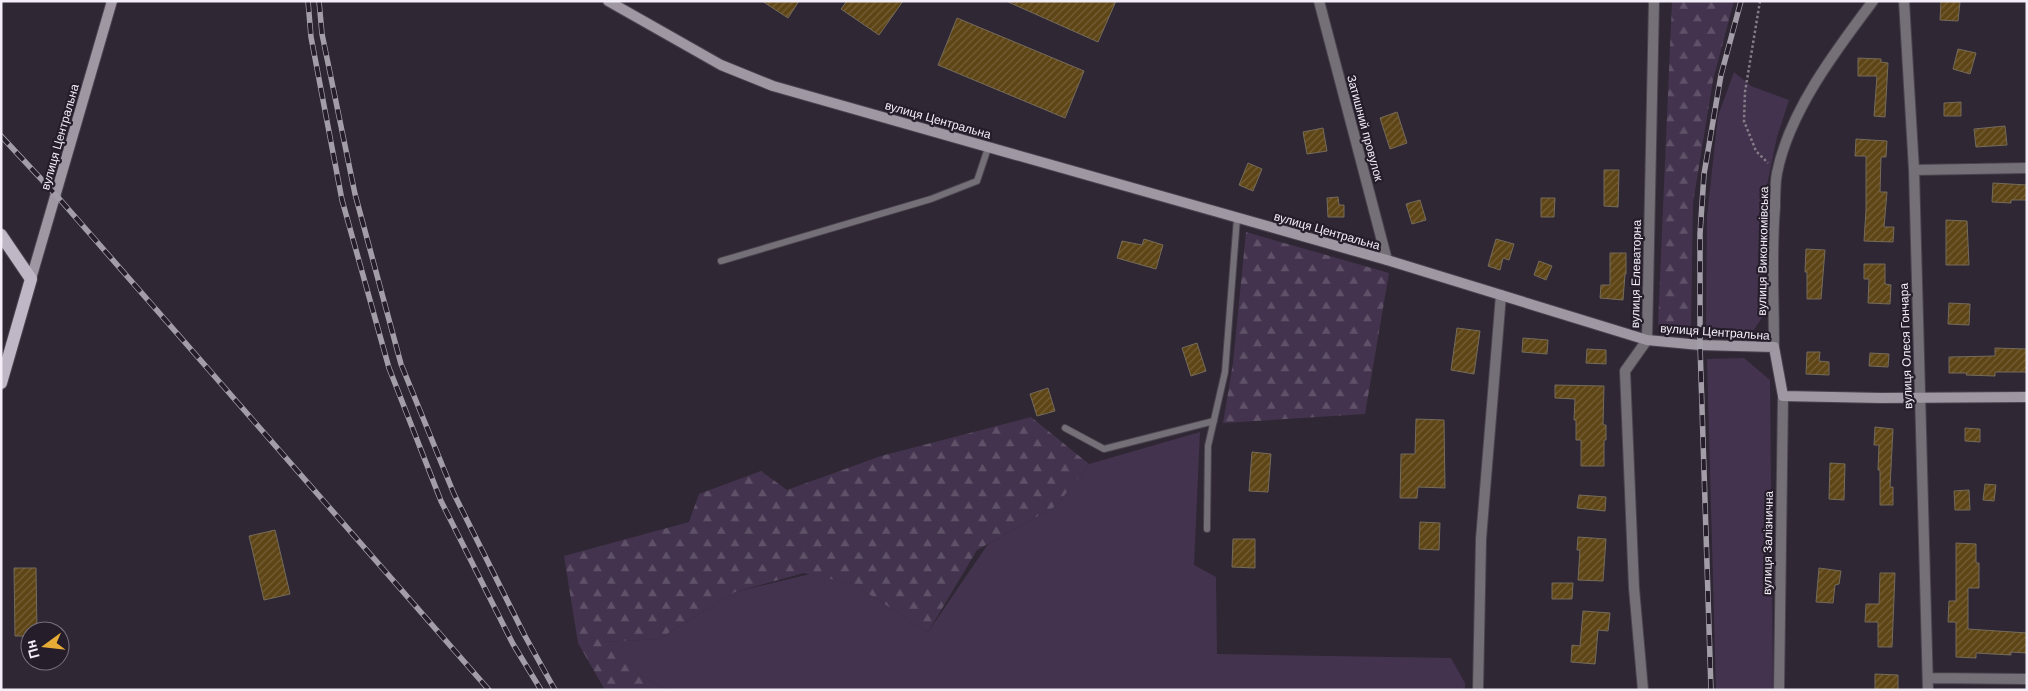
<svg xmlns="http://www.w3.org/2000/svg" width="2028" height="691" font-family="'DM Sans',sans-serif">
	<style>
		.grass { fill: #44334e }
		.forest { fill: url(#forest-firs) }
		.building { fill: url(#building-hatch); stroke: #746b5b }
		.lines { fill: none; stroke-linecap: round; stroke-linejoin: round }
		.service-casing { stroke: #4a434f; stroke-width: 8 }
		.minor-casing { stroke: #4a434f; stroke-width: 12 }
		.tertiary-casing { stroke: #4a434f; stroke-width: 12 }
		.secondary-casing { stroke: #4a434f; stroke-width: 12 }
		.primary-casing { stroke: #4a434f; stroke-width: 14 }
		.path { stroke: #847e89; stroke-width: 2.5; stroke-dasharray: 2.5 2.5; stroke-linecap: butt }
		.service { stroke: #757077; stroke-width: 6 }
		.minor { stroke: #757077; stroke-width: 10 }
		.tertiary { stroke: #757077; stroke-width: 10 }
		.secondary { stroke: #9f98a3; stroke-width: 10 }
		.primary { stroke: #bfb7c5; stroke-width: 12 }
		.rail-casing { stroke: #a39da8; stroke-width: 5.5 }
		.rail { stroke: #251d2a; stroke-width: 4; stroke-dasharray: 11; stroke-linecap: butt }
		.labels { text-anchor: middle; stroke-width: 4.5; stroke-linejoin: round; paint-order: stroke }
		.street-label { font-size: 12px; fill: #f3eef7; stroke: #251d2a }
	</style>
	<defs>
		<pattern id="forest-firs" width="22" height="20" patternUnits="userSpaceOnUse" patternTransform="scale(1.25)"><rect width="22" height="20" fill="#44334e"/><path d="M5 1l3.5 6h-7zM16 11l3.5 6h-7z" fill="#5f5168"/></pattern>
		<pattern id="building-hatch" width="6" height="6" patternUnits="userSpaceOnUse" patternTransform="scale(1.25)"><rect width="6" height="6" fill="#5e4516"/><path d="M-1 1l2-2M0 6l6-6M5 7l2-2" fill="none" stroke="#766039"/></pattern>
	</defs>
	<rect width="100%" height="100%" fill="#2f2734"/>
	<!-- grass -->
	<path class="grass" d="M1734 72 1751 86 1789 100 1777 137 1766 190 1765 313 1753 331 1706 332 1707 216 1718 116Z
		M1744 358 1770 380 1773 690H1716L1707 359Z
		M1200 432 1194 565 1216 577 1217 654 1451 658 1465 683V690H667L642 676 602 642 659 639 735 592 810 574 853 584 928 632 988 544 1056 506 1089 464Z"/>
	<!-- forest -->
	<path class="forest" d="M1672 1H1734L1713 80 1693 203 1691 329 1658 325Z
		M1246 232 1389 273 1365 414 1223 423 1233 363Z
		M1031 417 1089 464 1056 506 977 550 928 632 853 584 804 573 735 592 659 639 603 642 642 676 667 690H605L578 643 564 556 689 522 699 494 761 471 787 490 881 456Z"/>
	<!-- building -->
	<path class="building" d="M762 1H799L788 18Z
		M847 1H903L879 35 841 9Z
		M1006 1H1116L1098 42Z
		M1941 1 1960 2 1958 21 1940 20Z
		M957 18 1084 71 1065 118 938 65Z
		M1958 49 1976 53 1970 74 1953 69Z
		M1858 58 1881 59V62L1888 63 1885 117 1874 116 1877 76H1858Z
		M1961 102V116H1944V103Z
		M1397 112 1407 143 1390 149 1380 118Z
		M2005 126 2007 145 1976 147 1974 129Z
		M1323 128 1327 151 1307 154 1303 132Z
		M1856 139 1887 141 1886 157H1881L1880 192H1887L1884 227H1894L1893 242 1864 241 1866 210V156H1855Z
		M1248 163 1262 169 1253 191 1239 185Z
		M1604 170H1619L1618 207 1604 206Z
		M1993 183 2027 185V200H2011V203L1992 202Z
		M1338 197 1339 205H1344V217H1328L1327 198Z
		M1541 198H1555L1554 217H1541Z
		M1420 200 1426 220 1412 224 1406 204Z
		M1946 220 1967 221 1969 265H1946Z
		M1144 239 1163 245 1156 269 1117 258 1122 241 1142 245Z
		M1496 239 1514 244 1509 260 1503 258 1500 270 1488 266Z
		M1806 249 1825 250 1821 299H1807V272H1805Z
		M1610 253H1626V274H1625L1623 300 1600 298 1601 285H1610Z
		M1539 261 1552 266 1546 280 1534 275Z
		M1864 264H1885V284L1891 285 1890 304 1868 303 1869 279H1864Z
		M1949 303 1970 304 1969 325 1948 324Z
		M1457 328 1480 331 1474 374 1451 370Z
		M1523 338 1548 340 1547 354 1522 352Z
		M1197 343 1206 371 1191 376 1182 348Z
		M1995 348 2027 349V372H1995V376L1966 375 1967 373H1949V357L1995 356Z
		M1587 349 1606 350V364L1586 363Z
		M1807 352H1820L1819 361 1829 362V375L1806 374Z
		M1870 353 1889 354 1888 367 1869 366Z
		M1555 385 1604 386 1603 425H1606V440H1604V466H1581V440H1576V420H1574L1575 399 1555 398Z
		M1048 388 1055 411 1037 416 1030 394Z
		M1416 419 1444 420 1445 488 1418 487 1417 498H1400L1401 454H1415Z
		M1875 427 1893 429 1890 487H1893V505H1880V470H1878L1879 445H1874Z
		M1965 428 1980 429V442L1965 441Z
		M1252 452 1271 454 1268 492 1249 491Z
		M1830 463 1845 464 1844 500 1829 499Z
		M1985 484 1996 485 1994 501 1983 500Z
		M1969 490 1970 510H1955L1954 491Z
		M1579 495 1606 497 1605 511 1577 508Z
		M1420 522 1440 523 1439 550 1419 549Z
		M275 530 290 594 264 600 249 536Z
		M1578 537 1606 539 1603 581 1578 580 1580 550H1577Z
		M1233 539H1255V568L1232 567Z
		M1956 543 1976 544V563H1979V588H1968V629L2027 633V653L2011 652V655L1976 653V658L1956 657V622H1948L1949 601H1956Z
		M14 568H36L37 631H30V636H15Z
		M1819 568 1841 571 1839 584 1835 585 1833 603 1816 602Z
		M1880 573H1895L1892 647H1878V622H1865L1866 604H1879Z
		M1552 583H1573L1572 599H1552Z
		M1583 611 1610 613 1608 631 1598 630 1595 664 1571 662 1572 645 1580 646Z
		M1875 674 1898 675V690H1875Z"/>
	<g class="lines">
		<defs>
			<path id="service" d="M721 261 931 199 977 181 988 148
				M1065 428 1104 449 1214 421
				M1207 529 1208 446 1225 372 1237 218"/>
			<path id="minor" d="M1319 1 1387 260
				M1904 1 1914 170 1928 690
				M1914 170 2027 168
				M1928 678 2027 679
				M1478 690 1481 539 1501 295
				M1643 690 1634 588 1625 371 1647 340 1654 1
				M1779 690 1783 396"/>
			<path id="tertiary" d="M1774 347C1774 300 1771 253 1775 207 1775 195 1775 183 1777 173 1789 112 1836 50 1873 1"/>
			<path id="secondary" d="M608 1 721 65 773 86 1387 260 1647 340 1700 345 1774 347 1783 396 1881 398 2027 397
				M31 279 112 1"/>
			<path id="primary" d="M1 235 31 279 1 383"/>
		</defs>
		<!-- service casing -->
		<use href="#service" class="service-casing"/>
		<!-- minor casing -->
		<use href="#minor" class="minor-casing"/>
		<!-- tertiary casing -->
		<use href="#tertiary" class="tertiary-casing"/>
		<!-- secondary casing -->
		<use href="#secondary" class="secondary-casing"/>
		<!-- primary casing -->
		<use href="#primary" class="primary-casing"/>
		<!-- path -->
		<path class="path" d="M1760 1 1745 92 1744 121 1756 151 1768 163"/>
		<!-- service -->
		<use href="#service" class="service"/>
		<!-- minor -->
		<use href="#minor" class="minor"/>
		<!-- tertiary -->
		<use href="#tertiary" class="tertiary"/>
		<!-- secondary -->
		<use href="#secondary" class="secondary"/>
		<!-- primary -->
		<use href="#primary" class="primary"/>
		<defs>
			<path id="rail" d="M308 1 311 37 342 200 389 368 441 501 513 644 541 690
				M319 1 322 34 355 194 401 364 454 494 525 636 555 690
				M1 136 56 195 489 690
				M1711 690 1700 345V234L1704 174 1721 75 1741 1"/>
		</defs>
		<!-- rail casing -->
		<use href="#rail" class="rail-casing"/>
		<!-- rail -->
		<use href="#rail" class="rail"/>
	</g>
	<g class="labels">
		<!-- street labels -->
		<g class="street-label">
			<text transform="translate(938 120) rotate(16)" y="4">вулиця Центральна</text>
			<text transform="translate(1365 128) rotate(75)" y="4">Затишний провулок</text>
			<text transform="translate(60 137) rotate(-74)" y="4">вулиця Центральна</text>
			<text transform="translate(1327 231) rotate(16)" y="4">вулиця Центральна</text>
			<text transform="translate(1763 251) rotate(-89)" y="4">вулиця Виконкомівська</text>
			<text transform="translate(1636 274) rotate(-89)" y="4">вулиця Елеваторна</text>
			<text transform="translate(1715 332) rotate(4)" y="4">вулиця Центральна</text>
			<text transform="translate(1906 346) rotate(-92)" y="4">вулиця Олеся Гончара</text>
			<text transform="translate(1768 543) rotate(-89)" y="4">вулиця Залізнична</text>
		</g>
	</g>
	<!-- border -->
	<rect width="2028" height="691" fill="none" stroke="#f3eef7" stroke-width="5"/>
	<!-- north arrow -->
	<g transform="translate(45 646) rotate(255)"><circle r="24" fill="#251d2a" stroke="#77717c"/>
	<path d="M0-4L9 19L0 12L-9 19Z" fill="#e7ac36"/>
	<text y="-8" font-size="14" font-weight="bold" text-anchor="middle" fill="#f3eef7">Пн</text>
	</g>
</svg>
